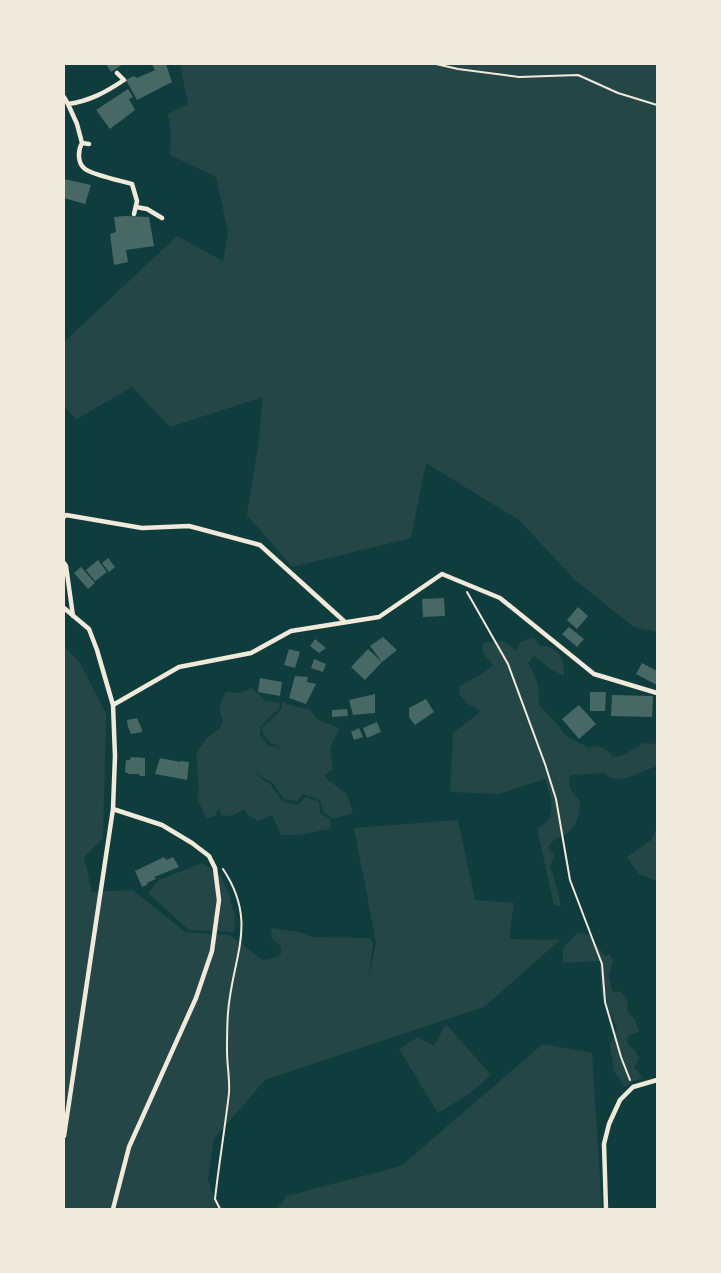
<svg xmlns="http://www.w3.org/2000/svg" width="721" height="1273" font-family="'PT Sans Narrow',sans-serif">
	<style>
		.green { fill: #244646 }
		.building { fill: #486865 }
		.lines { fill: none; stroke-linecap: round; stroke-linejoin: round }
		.path { stroke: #f1e9da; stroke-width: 2 }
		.minor { stroke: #f1e9da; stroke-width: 4.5 }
	</style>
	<rect width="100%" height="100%" fill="#0f3d3e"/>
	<!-- green -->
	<path class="green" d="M180 64H657V632L634 627 575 580 519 520 426 463 411 538 292 567 247 515 258 446 263 397 170 427 132 387 77 419 64 407V342L177 236 223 261 228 232 216 177 170 155 171 134 168 114 188 104Z
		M534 637 540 646C559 646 565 659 564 676L552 670 534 656 528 663C538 679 539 687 539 705L559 726 566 736 589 748 595 746 601 747 611 753 612 757 623 755 644 743 657 744V766L624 779 610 778 605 773 570 775C567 787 572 793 580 801 580 812 578 823 570 831 561 839 555 835 548 848L554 855 550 868 554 877 561 906 554 905 537 829C539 827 544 824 547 822 556 810 549 791 545 779L499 794 450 792 453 733 481 711 468 704 459 694 460 686 482 674 493 665 483 653V643L504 641 516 651 520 642Z
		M64 646 80 663 106 713 103 838 84 857 92 892 133 890 185 932 230 935 262 960 274 958 281 954V947L271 937 272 928 299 932 312 937 369 938 373 944 368 983 376 942 354 828 458 820 475 900 514 903 509 939 560 940 484 1007 265 1080 214 1139 208 1179 217 1209H64Z
		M252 688 265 701 279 703 280 707 260 727V736L270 747 277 746 280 755 278 745 271 744 263 734 262 728 282 709V701L289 705 309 709 318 720 339 728 330 749 333 769 324 775 328 780 347 794 353 813 333 819 323 812 320 800 303 794 297 801 284 799 272 782 260 776 255 768 259 777 271 785 283 802 298 805 306 797 319 802 320 813 331 820 330 829 298 835H281L272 815 258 821 248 815 244 809 232 816 221 815 219 808 215 816 206 819 197 797 199 790 196 753 206 739 219 729 223 721C217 709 220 703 226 692L240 693Z
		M657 827V881L639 874 627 857 651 840Z
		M202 863 220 875 230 896 231 904 235 915 234 932 189 930 148 893 159 880Z
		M577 933 589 935 605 956 610 954 613 961 609 977 613 993 620 991 628 1000 627 1011 635 1020 639 1032 629 1035 627 1041 629 1046 635 1050 639 1059 634 1067 643 1078 634 1081 625 1087 614 1071 610 1046 617 1028 601 991 600 961 563 963V948Z
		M446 1024 491 1075 469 1094 438 1113 399 1049 418 1037 434 1046Z
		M543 1044 592 1053 602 1209H277L287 1196 401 1166Z"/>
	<!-- building -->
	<path class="building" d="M106 64H123L111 72Z
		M152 64H166L172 82 137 100 126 80 134 76 137 78 155 70Z
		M128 89 133 97 129 99 135 110 110 129 96 110Z
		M64 179 91 185 85 204 64 198Z
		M125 216 149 217 154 246 126 250 128 262 114 265 110 234 116 232 114 217Z
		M108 558 115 567 109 572 102 563Z
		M98 560 107 572 95 581 86 570Z
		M81 567 95 583 88 589 74 573Z
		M444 598 445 616 423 617 422 599Z
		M578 607 588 616 577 629 567 620Z
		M569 627 584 639 577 647 562 634Z
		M383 637 397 650 382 662 370 646Z
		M315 639 326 648 319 653 310 646Z
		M289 649 300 652 295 668 284 665Z
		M368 649 382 662 365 680 351 667Z
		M314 659 326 664 323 672 311 668Z
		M642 663 657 671V685L636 674Z
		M295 676 308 677 307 682 316 684 306 704 289 698Z
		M260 678 282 682 280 696 258 692Z
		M590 692H606L605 711H590Z
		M375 694V713L353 715 349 700Z
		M612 695 653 696 652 717 611 716Z
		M426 699 434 712 415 725 409 717V708Z
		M579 705 596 724 579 739 562 719Z
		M347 709 348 716 332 717V710Z
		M137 718 142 730V732L131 734 128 727 127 720Z
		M377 722 381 732 367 738 363 728Z
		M359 728 363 737 354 740 351 732Z
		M131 757 145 758V776H140L139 774H129L125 772 126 760H130Z
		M160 758 180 762 181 761 189 762 187 780 155 774Z
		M164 857 166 860 173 857 179 867 154 877 156 879 147 883V885L142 887 135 871Z"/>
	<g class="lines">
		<!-- path -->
		<path class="path" d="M436 64 458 69 519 77 578 75 618 93 657 105
			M467 592 508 664 545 764 556 799 570 880 602 964 605 1002 621 1057 630 1080
			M220 1209 215 1199C219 1163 225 1128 229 1093 230 1079 227 1065 227 1051 227 1038 227 1025 228 1013 232 957 259 923 223 869"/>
		<!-- minor -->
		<path class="minor" d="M64 97 68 104C90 101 106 92 124 80L117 73
			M68 104 77 124 82 143 89 144
			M82 143C78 150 77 163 85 169 93 175 122 181 132 184L137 201 134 214
			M136 207 147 209 162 218
			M64 517 66 515 142 528 189 526 260 545 345 622
			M64 563 66 566 73 616
			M64 608 89 629 97 650 113 705 115 756 113 809 64 1136
			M113 705 179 667 251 653 291 631 379 617 442 574 500 598 594 674 657 693
			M113 1209 129 1147 196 998 212 951 219 900 215 868 209 856 192 843 162 825 113 809
			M606 1209 604 1144 609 1124 620 1100 633 1087 657 1080"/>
	</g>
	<!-- border -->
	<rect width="721" height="1273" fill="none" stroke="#f1e9da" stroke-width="130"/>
</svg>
